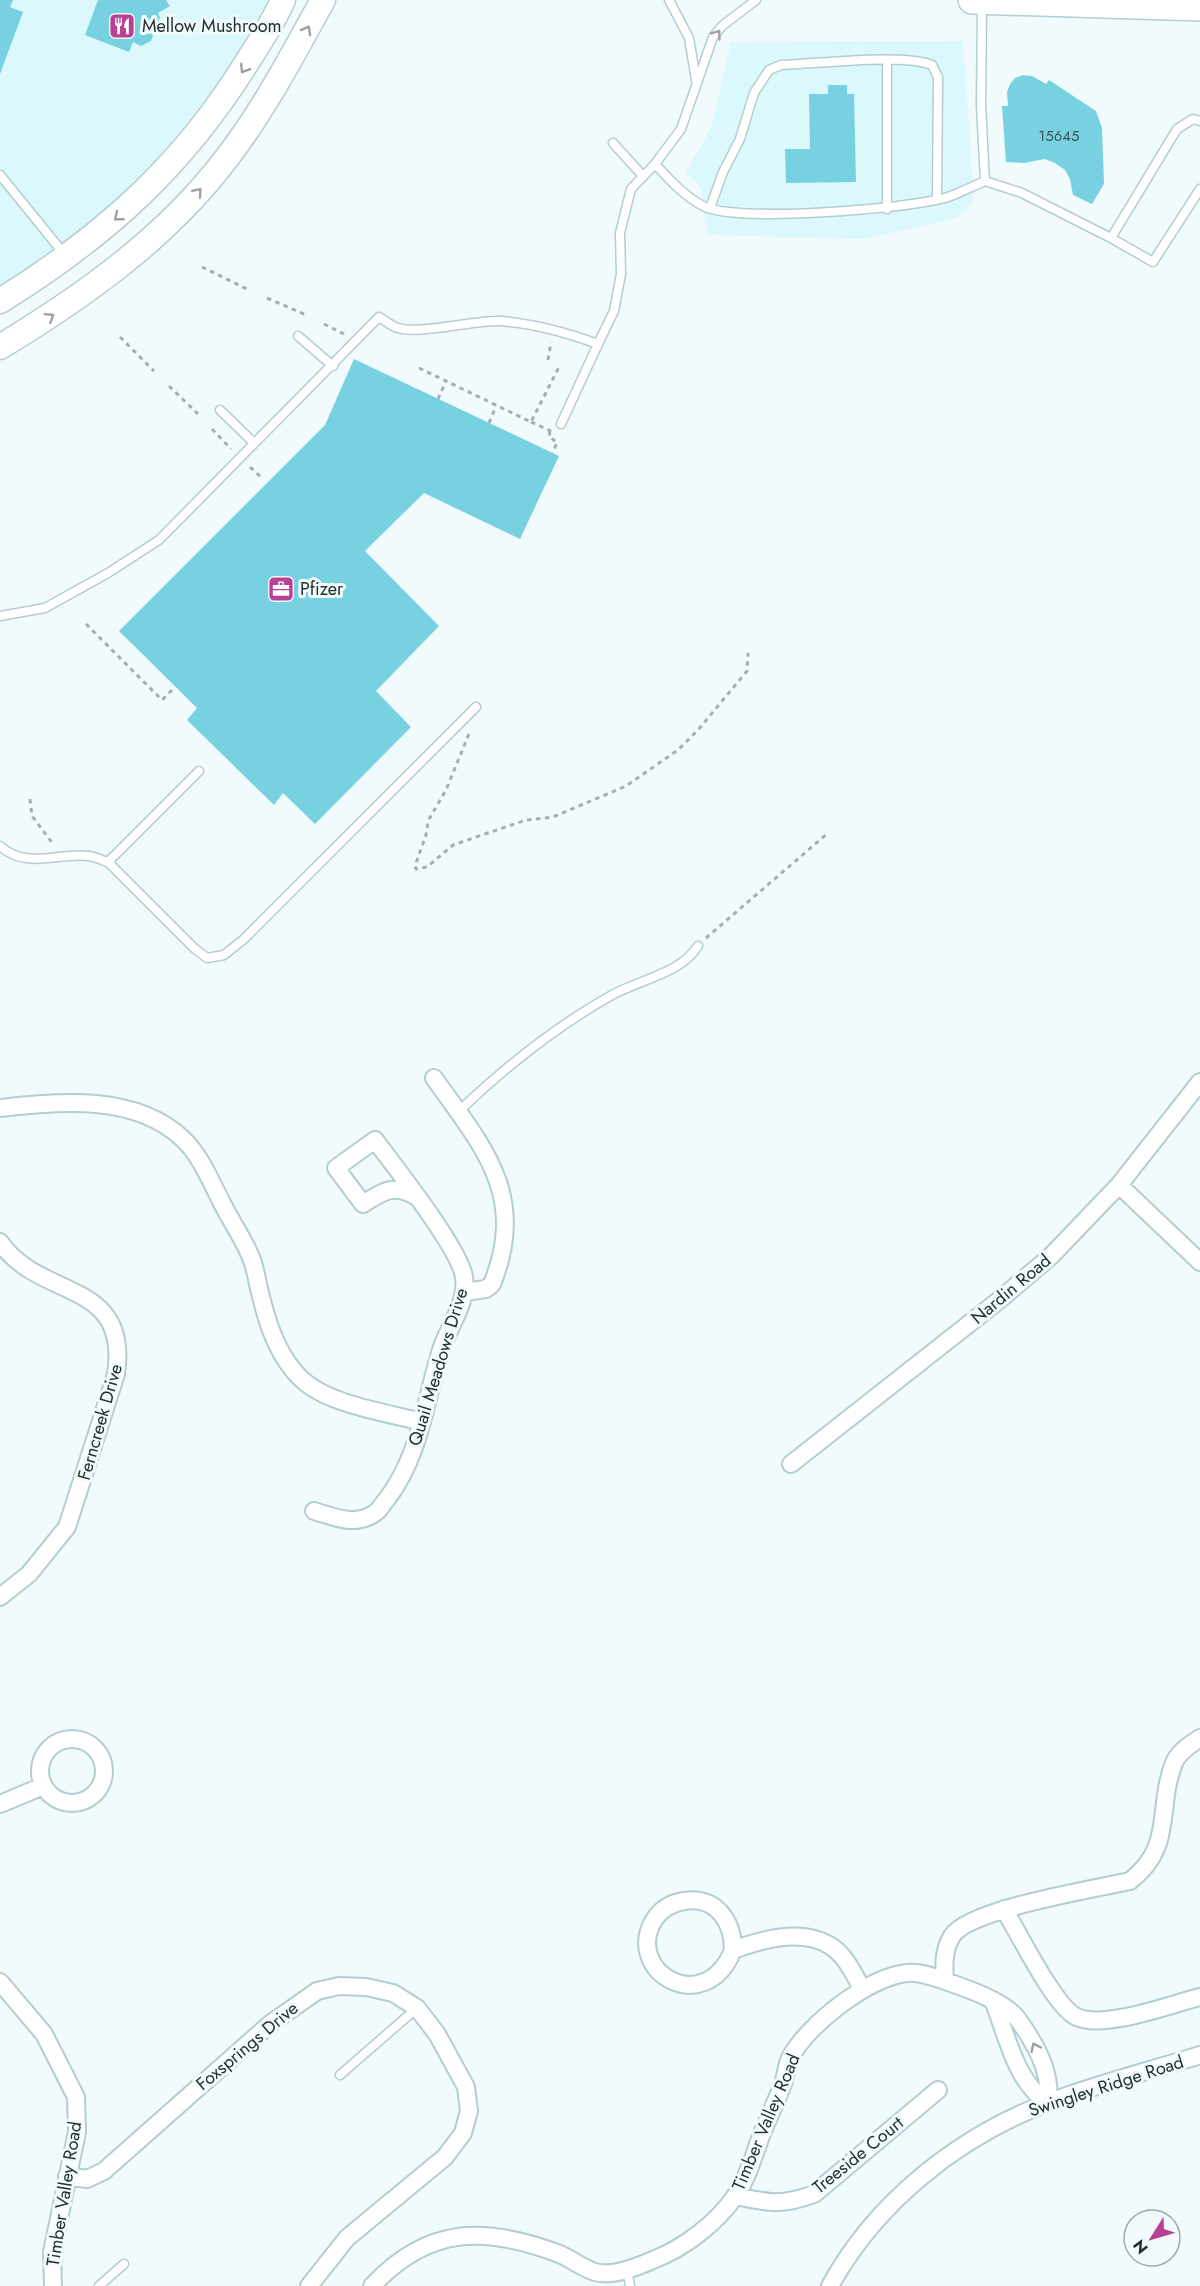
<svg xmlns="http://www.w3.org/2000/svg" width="1200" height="2286" font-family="Jost,sans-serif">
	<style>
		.built { fill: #dbf8fd }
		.building { fill: #78d1e1 }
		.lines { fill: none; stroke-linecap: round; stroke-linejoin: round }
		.lane-casing { stroke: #b3cdd2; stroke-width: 11 }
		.street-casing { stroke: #b3cdd2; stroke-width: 20 }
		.secondary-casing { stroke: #b3cdd2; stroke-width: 27 }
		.primary-casing { stroke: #b3cdd2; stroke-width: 30 }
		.path { stroke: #a5afb1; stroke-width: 3; stroke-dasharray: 4.5 4.5; stroke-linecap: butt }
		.lane { stroke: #fff; stroke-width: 8 }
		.street { stroke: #fff; stroke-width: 16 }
		.secondary { stroke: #fff; stroke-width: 24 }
		.primary { stroke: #fff; stroke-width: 27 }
		.oneway { stroke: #9da1a2 }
		.labels { text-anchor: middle; stroke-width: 6; stroke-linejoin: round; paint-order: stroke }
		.number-label { font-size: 15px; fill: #3a585d }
		.poi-label { font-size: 18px; fill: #252f31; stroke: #f1fbfd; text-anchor: start }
		.street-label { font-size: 18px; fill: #252f31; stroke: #f1fbfd }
	</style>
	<rect width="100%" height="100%" fill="#f1fbfd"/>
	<!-- built -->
	<path class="built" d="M0 0H268L222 79 154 163 99 217 36 265 0 287Z
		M963 41 974 201 957 218 865 239 707 235 701 187 686 173 712 126 731 42Z"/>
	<!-- building -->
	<path class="building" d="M0 0H13L10 7 23 12 0 74Z
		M98 0H166L170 6 158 13 160 17 151 41 141 46 133 42 129 52 85 35Z
		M1023 75 1032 76 1046 84 1049 80 1096 111 1102 128 1104 184 1092 204 1073 195 1070 179 1065 170 1055 163 1045 159 1024 163 1006 162 1002 106H1008L1007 92 1010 84 1015 78Z
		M828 85H847V94H854L856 182 786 183 785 149H810L809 94H828Z
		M354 359 559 456 520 539 424 493 365 551 439 626 376 691 411 727 315 824 283 793 274 805 187 720 197 708 119 631 325 425Z"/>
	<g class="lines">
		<defs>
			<path id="lane" d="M669 0 689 38 696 80
				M756 0 722 26 713 37 681 129 655 164C669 179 684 196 703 206 734 223 910 209 948 197 960 193 973 186 985 181
				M982 5 981 106 985 181 1022 193 1111 238 1177 129 1193 119 1200 121
				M613 143 643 176
				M0 175 65 255
				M710 208 723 172 740 139 754 93 769 70 781 65C817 64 902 53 932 65L938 77 937 199
				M887 209V61
				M1111 238 1153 262 1200 189
				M298 336 333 366
				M220 410 254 443
				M561 424 598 344
				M0 616 45 608 108 573 159 540 379 317C384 320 389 324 395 327 415 336 473 320 500 321 531 323 568 333 598 344L614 311 621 274 620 233 631 189 655 164
				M0 846C27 870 58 852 89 856 95 857 102 860 108 862L199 771
				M108 862 194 948 207 958 224 955 244 939 476 707
				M458 1112C505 1067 555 1027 612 995 641 979 680 974 698 946
				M340 2075 417 2008
				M627 2269 630 2286
				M99 2286 124 2264"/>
			<path id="street" d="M434 1078C483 1147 528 1195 492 1284L486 1289 464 1292
				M0 1108C59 1101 136 1094 183 1139 201 1156 211 1182 223 1205 233 1225 250 1248 255 1270 263 1309 274 1357 306 1383 333 1405 388 1413 422 1422
				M1119 1185 1200 1262
				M0 1242C40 1301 130 1278 116 1374L67 1527 29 1574 0 1597
				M791 1464 998 1301 1051 1256 1119 1185 1200 1082
				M314 1511C335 1517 355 1527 375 1513 380 1510 383 1503 387 1499 420 1456 425 1401 441 1350 448 1327 468 1303 464 1277 460 1249 395 1167 375 1140L336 1168 363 1204C382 1192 394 1183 415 1196
				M40 1771a32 32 0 1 1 64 0a32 32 0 1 1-64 0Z
				M0 1804 43 1786
				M1004 1909C1018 1932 1054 2005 1075 2016 1101 2031 1171 2004 1200 1997
				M733 1950C733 1921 716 1896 684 1901 671 1903 661 1909 654 1920 623 1971 705 2020 733 1950 761 1940 800 1928 829 1945 845 1954 854 1974 862 1989
				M945 1981C944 1965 943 1951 952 1936 969 1909 1095 1889 1130 1881 1175 1846 1156 1808 1174 1763 1178 1752 1191 1744 1200 1738
				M0 1982 44 2034 76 2097 77 2132 52 2252 53 2286
				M67 2176 87 2179 104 2171 270 2024 317 1991 339 1986 366 1987 393 1993 417 2008 437 2034 466 2087 469 2111 463 2133 445 2157 347 2238 309 2286
				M735 2196C768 2203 782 2206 814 2194L938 2090
				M372 2286C428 2226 484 2226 557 2253 570 2258 582 2268 595 2272 612 2277 637 2267 653 2260 684 2248 717 2223 736 2195 748 2177 754 2155 761 2136 768 2118 776 2102 783 2084 786 2076 786 2066 790 2058 808 2024 869 1977 907 1973 920 1971 936 1978 948 1982 968 1989 1003 2001 1017 2018 1035 2043 1052 2072 1048 2102 1017 2085 1007 2036 994 2003
				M830 2286C876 2202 958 2137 1047 2103 1096 2084 1149 2071 1200 2055"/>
			<path id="secondary" d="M0 301C105 236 184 165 249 59 261 40 274 21 283 0
				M0 347C84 296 166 238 226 159 264 110 293 54 323 0"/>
			<path id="primary" d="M972 0 1200 7"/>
		</defs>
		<!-- lane casing -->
		<use href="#lane" class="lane-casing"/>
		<!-- street casing -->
		<use href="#street" class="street-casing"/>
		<!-- secondary casing -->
		<use href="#secondary" class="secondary-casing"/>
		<!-- primary casing -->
		<use href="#primary" class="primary-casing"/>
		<!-- path -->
		<path class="path" d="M202 267 249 290
			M267 298 304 314
			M324 324 344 334
			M120 337 154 371
			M548 360 551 342
			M419 368 531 422 560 365
			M169 386 198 414
			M438 399 446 381
			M531 422 551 431
			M489 423 496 406
			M212 429 231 449
			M550 431 549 437 557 442 553 453
			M250 467 261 477
			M86 624 162 700 175 687
			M469 734 446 790 428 821 426 835 415 866 416 869 427 867 453 845 526 820 553 817 626 786 678 750 698 730 747 671 748 653
			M30 799 32 816 53 844
			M706 938 828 833"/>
		<!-- lane -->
		<use href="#lane" class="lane"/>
		<!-- street -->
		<use href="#street" class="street"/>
		<!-- secondary -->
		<use href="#secondary" class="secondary"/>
		<!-- primary -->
		<use href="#primary" class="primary"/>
	</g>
	<!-- one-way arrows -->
	<defs><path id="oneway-chevron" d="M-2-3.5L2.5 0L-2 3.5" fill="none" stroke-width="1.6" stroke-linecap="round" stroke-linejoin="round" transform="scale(1.5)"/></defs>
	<g class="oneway">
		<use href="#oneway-chevron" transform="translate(307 30) rotate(-61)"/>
		<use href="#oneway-chevron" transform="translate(717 34) rotate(-54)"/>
		<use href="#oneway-chevron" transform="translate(244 69) rotate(122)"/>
		<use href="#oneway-chevron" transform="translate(198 192) rotate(-49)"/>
		<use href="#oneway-chevron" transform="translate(118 217) rotate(141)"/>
		<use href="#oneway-chevron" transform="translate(50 317) rotate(-32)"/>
		<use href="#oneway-chevron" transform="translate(1035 2047) rotate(-115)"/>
	</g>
	<!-- icons -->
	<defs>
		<symbol id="restaurant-square" viewBox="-11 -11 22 22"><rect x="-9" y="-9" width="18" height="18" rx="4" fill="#b84095" stroke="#f1fbfd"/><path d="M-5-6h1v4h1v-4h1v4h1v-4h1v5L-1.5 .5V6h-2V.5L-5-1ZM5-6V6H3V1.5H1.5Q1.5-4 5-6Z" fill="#fff"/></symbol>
		<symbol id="office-square" viewBox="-11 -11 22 22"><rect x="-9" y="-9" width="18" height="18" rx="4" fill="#b84095" stroke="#f1fbfd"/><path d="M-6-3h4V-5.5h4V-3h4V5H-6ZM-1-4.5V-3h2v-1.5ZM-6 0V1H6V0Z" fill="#fff"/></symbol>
	</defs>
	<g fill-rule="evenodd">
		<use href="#restaurant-square" x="107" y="11" width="30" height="30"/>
		<use href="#office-square" x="266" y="574" width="30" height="30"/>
	</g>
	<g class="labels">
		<!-- number labels -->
		<g class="number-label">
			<text x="1059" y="141">15645</text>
		</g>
		<!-- poi labels -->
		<g class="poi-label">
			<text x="142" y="32">Mellow Mushroom</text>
			<text x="300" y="595">Pfizer</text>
		</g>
		<!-- street labels -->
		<g class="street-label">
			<text transform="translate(1011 1289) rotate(-40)" y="6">Nardin Road</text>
			<text transform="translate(438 1367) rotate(-73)" y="6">Quail Meadows Drive</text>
			<text transform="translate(100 1422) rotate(-74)" y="6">Ferncreek Drive</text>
			<text transform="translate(247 2046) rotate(-40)" y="6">Foxsprings Drive</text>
			<text transform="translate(1106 2086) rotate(-18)" y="6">Swingley Ridge Road</text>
			<text transform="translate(766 2122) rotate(-67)" y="6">Timber Valley Road</text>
			<text transform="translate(858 2155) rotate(-39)" y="6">Treeside Court</text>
			<text transform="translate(64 2194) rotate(-81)" y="6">Timber Valley Road</text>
		</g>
	</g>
	<!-- north arrow -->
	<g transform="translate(1152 2238) rotate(233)"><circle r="28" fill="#f1fbfd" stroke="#9fa9ab" stroke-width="1.5"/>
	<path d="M0-4.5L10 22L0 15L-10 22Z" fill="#b84095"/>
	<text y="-9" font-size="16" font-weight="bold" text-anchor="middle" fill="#252f31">N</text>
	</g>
</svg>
